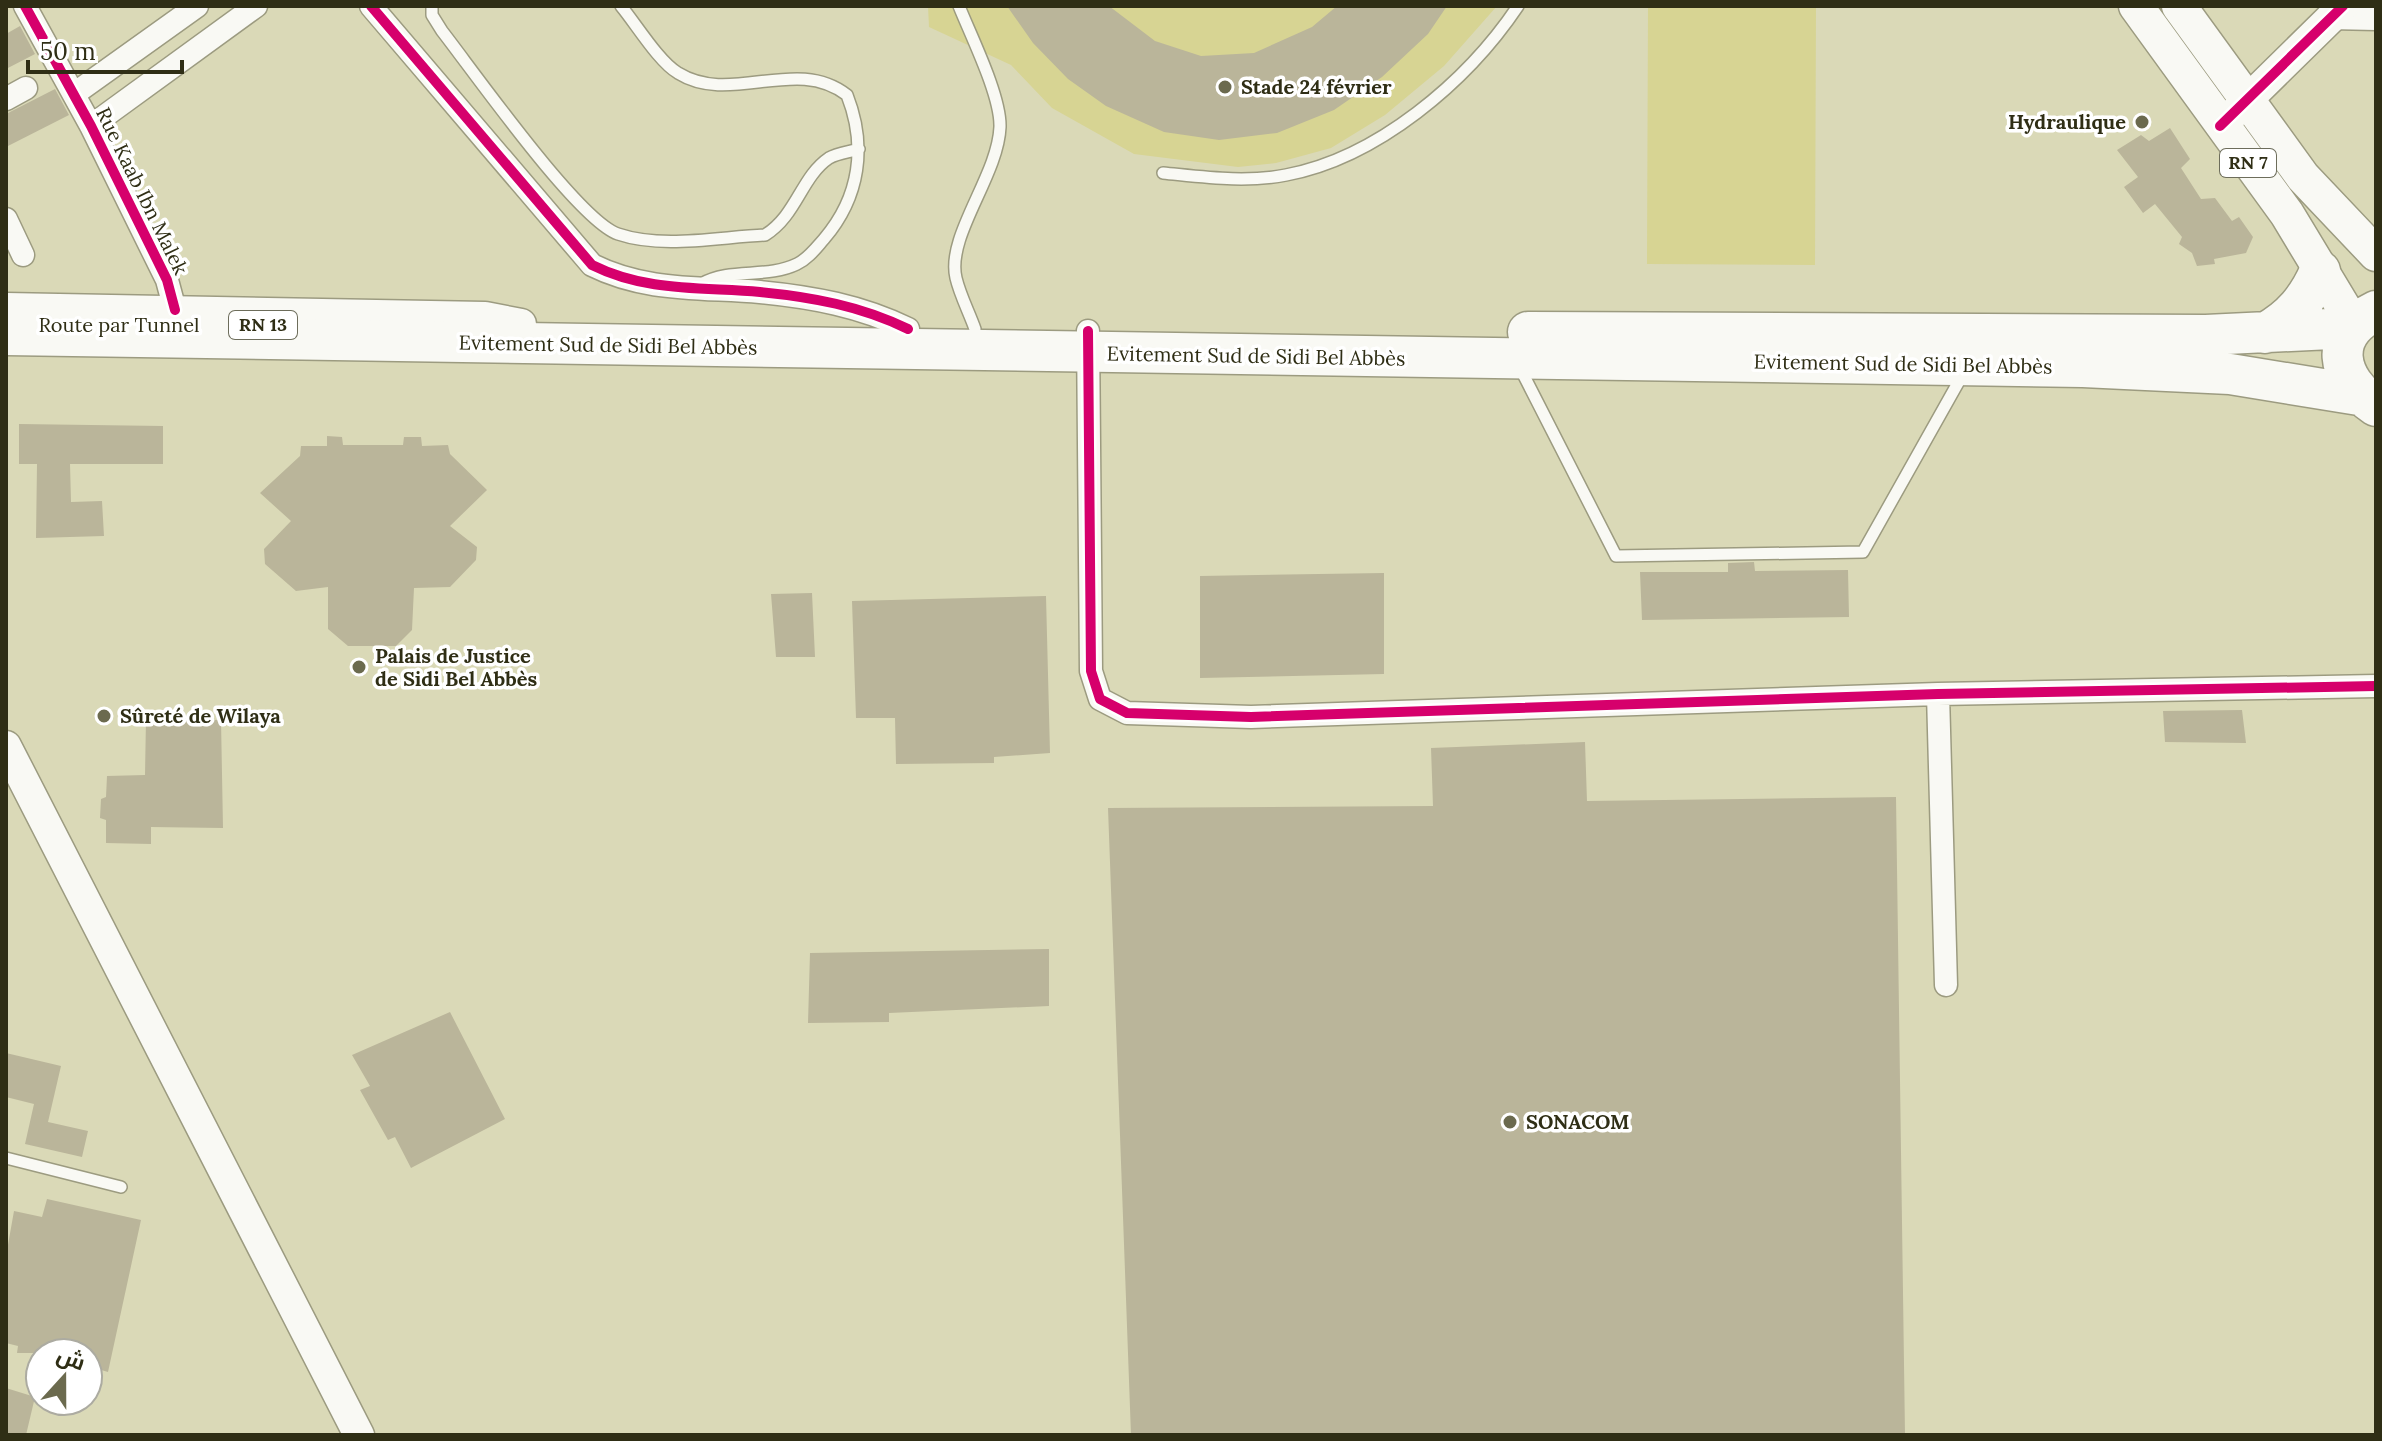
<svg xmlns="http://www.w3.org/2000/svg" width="2382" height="1441" font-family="Lora,Cairo,serif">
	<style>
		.green { fill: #d7d493 }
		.building { fill: #bab59a }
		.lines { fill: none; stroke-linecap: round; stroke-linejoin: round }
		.lane-casing { stroke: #9c9b80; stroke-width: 14 }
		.street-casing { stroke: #9c9b80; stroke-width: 25 }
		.secondary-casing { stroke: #9c9b80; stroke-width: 33 }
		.primary-casing { stroke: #9c9b80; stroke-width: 37 }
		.highway-casing { stroke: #9c9b80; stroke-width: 43 }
		.lane { stroke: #f9f9f4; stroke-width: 11 }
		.street { stroke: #f9f9f4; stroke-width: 22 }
		.secondary { stroke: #f9f9f4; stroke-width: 30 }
		.primary { stroke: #f9f9f4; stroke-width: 34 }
		.highway { stroke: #f9f9f4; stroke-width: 40 }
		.cycleway-casing { stroke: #fff; stroke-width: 15 }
		.cycleway { stroke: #d6006c; stroke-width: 10 }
		.poi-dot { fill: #6b6a4e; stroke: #fff; stroke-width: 3 }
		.labels { text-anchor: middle; stroke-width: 7; stroke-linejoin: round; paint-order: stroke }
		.shield { fill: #fff; stroke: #6d6d5b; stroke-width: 2 }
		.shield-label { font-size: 18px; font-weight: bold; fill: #2f2e15 }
		.poi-label { font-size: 20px; font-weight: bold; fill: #2f2e15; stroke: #fff; text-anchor: start }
		.street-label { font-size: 20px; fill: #2f2e15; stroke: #fff }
	</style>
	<rect width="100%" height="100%" fill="#dad9b7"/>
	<!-- green -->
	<path class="green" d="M928 6H1497L1444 66 1385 115 1331 148 1276 163 1238 167 1134 154 1052 108 1011 65 929 27Z
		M1648 6H1816L1815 265 1647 264Z"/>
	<!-- building -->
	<path class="building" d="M1007 6H1109L1155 41 1201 56 1254 53 1312 27 1337 6H1447L1428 34 1382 77 1334 110 1277 133 1219 140 1164 132 1106 106 1068 79 1033 43Z
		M20 26 35 54 6 69V34Z
		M55 89 69 115 6 147V114Z
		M2170 128 2190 159 2181 168 2201 199 2215 198 2232 221 2239 217 2253 237 2246 253 2214 259 2215 264 2197 266 2192 253 2179 244 2182 237 2155 204 2143 213 2124 187 2138 177 2117 150 2141 135 2149 141Z
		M19 424 163 426V464H70L71 502 102 501 104 536 36 538 37 464H19Z
		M327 436 342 437 343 445H403L404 437H421L422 446 448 445 450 454 487 490 450 526 477 547 476 560 450 587 414 588 412 630 396 646H348L328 629V587L296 591 265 564 264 549 291 521 260 493 300 456 301 446H327Z
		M1754 562 1755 571 1848 570 1849 617 1642 620 1640 572H1728V563Z
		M1384 573V674L1200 678V576Z
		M812 593 815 657H776L771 594Z
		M1046 596 1050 753 994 757V763L896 764 895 718H856L852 601Z
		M2242 710 2246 743 2165 742 2163 711Z
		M146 719 221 720 223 828 151 827V844L106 843V820L100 818 101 799 106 797 107 776 145 775Z
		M1585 742 1587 801 1896 797 1905 1435H1131L1108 808 1433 806 1431 748Z
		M1049 949V1006L889 1013V1022L808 1023 810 953Z
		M450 1012 505 1119 411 1168 395 1137 388 1140 360 1090 370 1086 352 1055Z
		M6 1053 61 1066 48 1122 88 1131 82 1157 25 1144 34 1104 6 1097Z
		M47 1199 141 1220 108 1372 88 1366V1353H17L18 1346 6 1343V1256L14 1211 42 1217Z
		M6 1388 35 1397 26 1435H6Z"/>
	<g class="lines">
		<defs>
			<path id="lane" d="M432 6V15L442 31C474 72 578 220 618 234 662 249 719 237 765 235 797 215 801 177 829 158 837 153 849 152 859 149
				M621 6C636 24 659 62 678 73 731 106 796 55 847 95 867 146 860 197 824 239 816 248 808 259 797 264 766 279 731 267 701 284
				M959 6C971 36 1001 96 1000 127 998 176 946 236 956 278 960 295 969 312 975 329
				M1163 173C1204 177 1245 183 1286 175 1377 158 1467 82 1518 6
				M1520 368 1616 556 1863 552 1963 374
				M6 1158 121 1187"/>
			<path id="street" d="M25 6 91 126 167 280 175 310
				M371 6 592 265C646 292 701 287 760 292 812 297 861 306 908 329
				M2330 18 2376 19
				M74 94 197 6
				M6 99 26 88
				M91 126 256 6
				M6 219 23 255
				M1088 331 1091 671 1100 699 1127 713 1251 717 1938 694 2376 686
				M1938 694 1946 985"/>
			<path id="secondary" d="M2230 117 2343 6
				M6 308 485 317 521 324
				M6 746 359 1435"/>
			<path id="primary" d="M2136 6 2287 214 2354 325
				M2179 6 2303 177 2376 254"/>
			<path id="highway" d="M2376 311C2327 334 2336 379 2376 406
				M1528 332 2206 335 2351 328
				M2265 333C2292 318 2308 299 2320 271
				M6 335 2083 367 2230 374 2359 395"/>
		</defs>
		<!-- lane casing -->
		<use href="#lane" class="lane-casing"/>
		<!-- street casing -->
		<use href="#street" class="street-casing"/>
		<!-- secondary casing -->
		<use href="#secondary" class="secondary-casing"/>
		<!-- primary casing -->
		<use href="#primary" class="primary-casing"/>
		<!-- highway casing -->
		<use href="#highway" class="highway-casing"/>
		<!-- lane -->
		<use href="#lane" class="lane"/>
		<!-- street -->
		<use href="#street" class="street"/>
		<!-- secondary -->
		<use href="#secondary" class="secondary"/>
		<!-- primary -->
		<use href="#primary" class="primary"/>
		<!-- highway -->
		<use href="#highway" class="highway"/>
		<defs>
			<path id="cycleway" d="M25 6 91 126 167 280 175 310
				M371 6 592 265C646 292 701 287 760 292 812 297 861 306 908 329
				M2220 126 2343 6
				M1088 331 1091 671 1100 699 1127 713 1251 717 1938 694 2376 686"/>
		</defs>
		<!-- cycleway casing -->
		<use href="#cycleway" class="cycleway-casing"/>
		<!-- cycleway -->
		<use href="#cycleway" class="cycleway"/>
	</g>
	<!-- markers -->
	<g class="poi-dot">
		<circle cx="1225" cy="87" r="8"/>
		<circle cx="2142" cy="122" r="8"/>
		<circle cx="359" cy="667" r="8"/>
		<circle cx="104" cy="716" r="8"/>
		<circle cx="1510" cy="1122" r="8"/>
	</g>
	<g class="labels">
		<!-- shield labels -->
		<g class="shield">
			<rect x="2220" y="149" width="56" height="28" rx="6"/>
			<rect x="229" y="311" width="68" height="28" rx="6"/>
		</g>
		<g class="shield-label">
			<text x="2248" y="169">RN 7</text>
			<text x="263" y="331">RN 13</text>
		</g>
		<!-- poi labels -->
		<g class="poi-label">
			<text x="1241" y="94">Stade 24 février</text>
			<text x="2126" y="129" text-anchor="end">Hydraulique</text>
			<text x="375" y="663">Palais de Justice<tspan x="375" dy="23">de Sidi Bel Abbès</tspan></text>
			<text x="120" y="723">Sûreté de Wilaya</text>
			<text x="1526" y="1129">SONACOM</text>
		</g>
		<!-- street labels -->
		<g class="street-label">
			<text transform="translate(142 191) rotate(64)" y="7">Rue Kaab Ibn Malek</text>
			<text x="119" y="332">Route par Tunnel</text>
			<text transform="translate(608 345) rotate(1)" y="7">Evitement Sud de Sidi Bel Abbès</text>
			<text transform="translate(1256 356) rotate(1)" y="7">Evitement Sud de Sidi Bel Abbès</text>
			<text transform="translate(1903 364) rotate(1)" y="7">Evitement Sud de Sidi Bel Abbès</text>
		</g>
	</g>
	<!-- border -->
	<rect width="2382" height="1441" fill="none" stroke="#2f2e15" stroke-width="16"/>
	<!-- north arrow -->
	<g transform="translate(64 1377) rotate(21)"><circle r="38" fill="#ffffff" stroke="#acaba1" stroke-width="2"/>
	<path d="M0-6L14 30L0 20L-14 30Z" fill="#6b6a4e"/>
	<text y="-12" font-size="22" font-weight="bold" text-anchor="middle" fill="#2f2e15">ش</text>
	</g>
	<!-- scale -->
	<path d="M28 60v12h154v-12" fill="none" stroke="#2f2e15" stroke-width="4"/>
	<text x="40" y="60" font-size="24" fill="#2f2e15" stroke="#ffffff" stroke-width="6" paint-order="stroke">50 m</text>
</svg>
